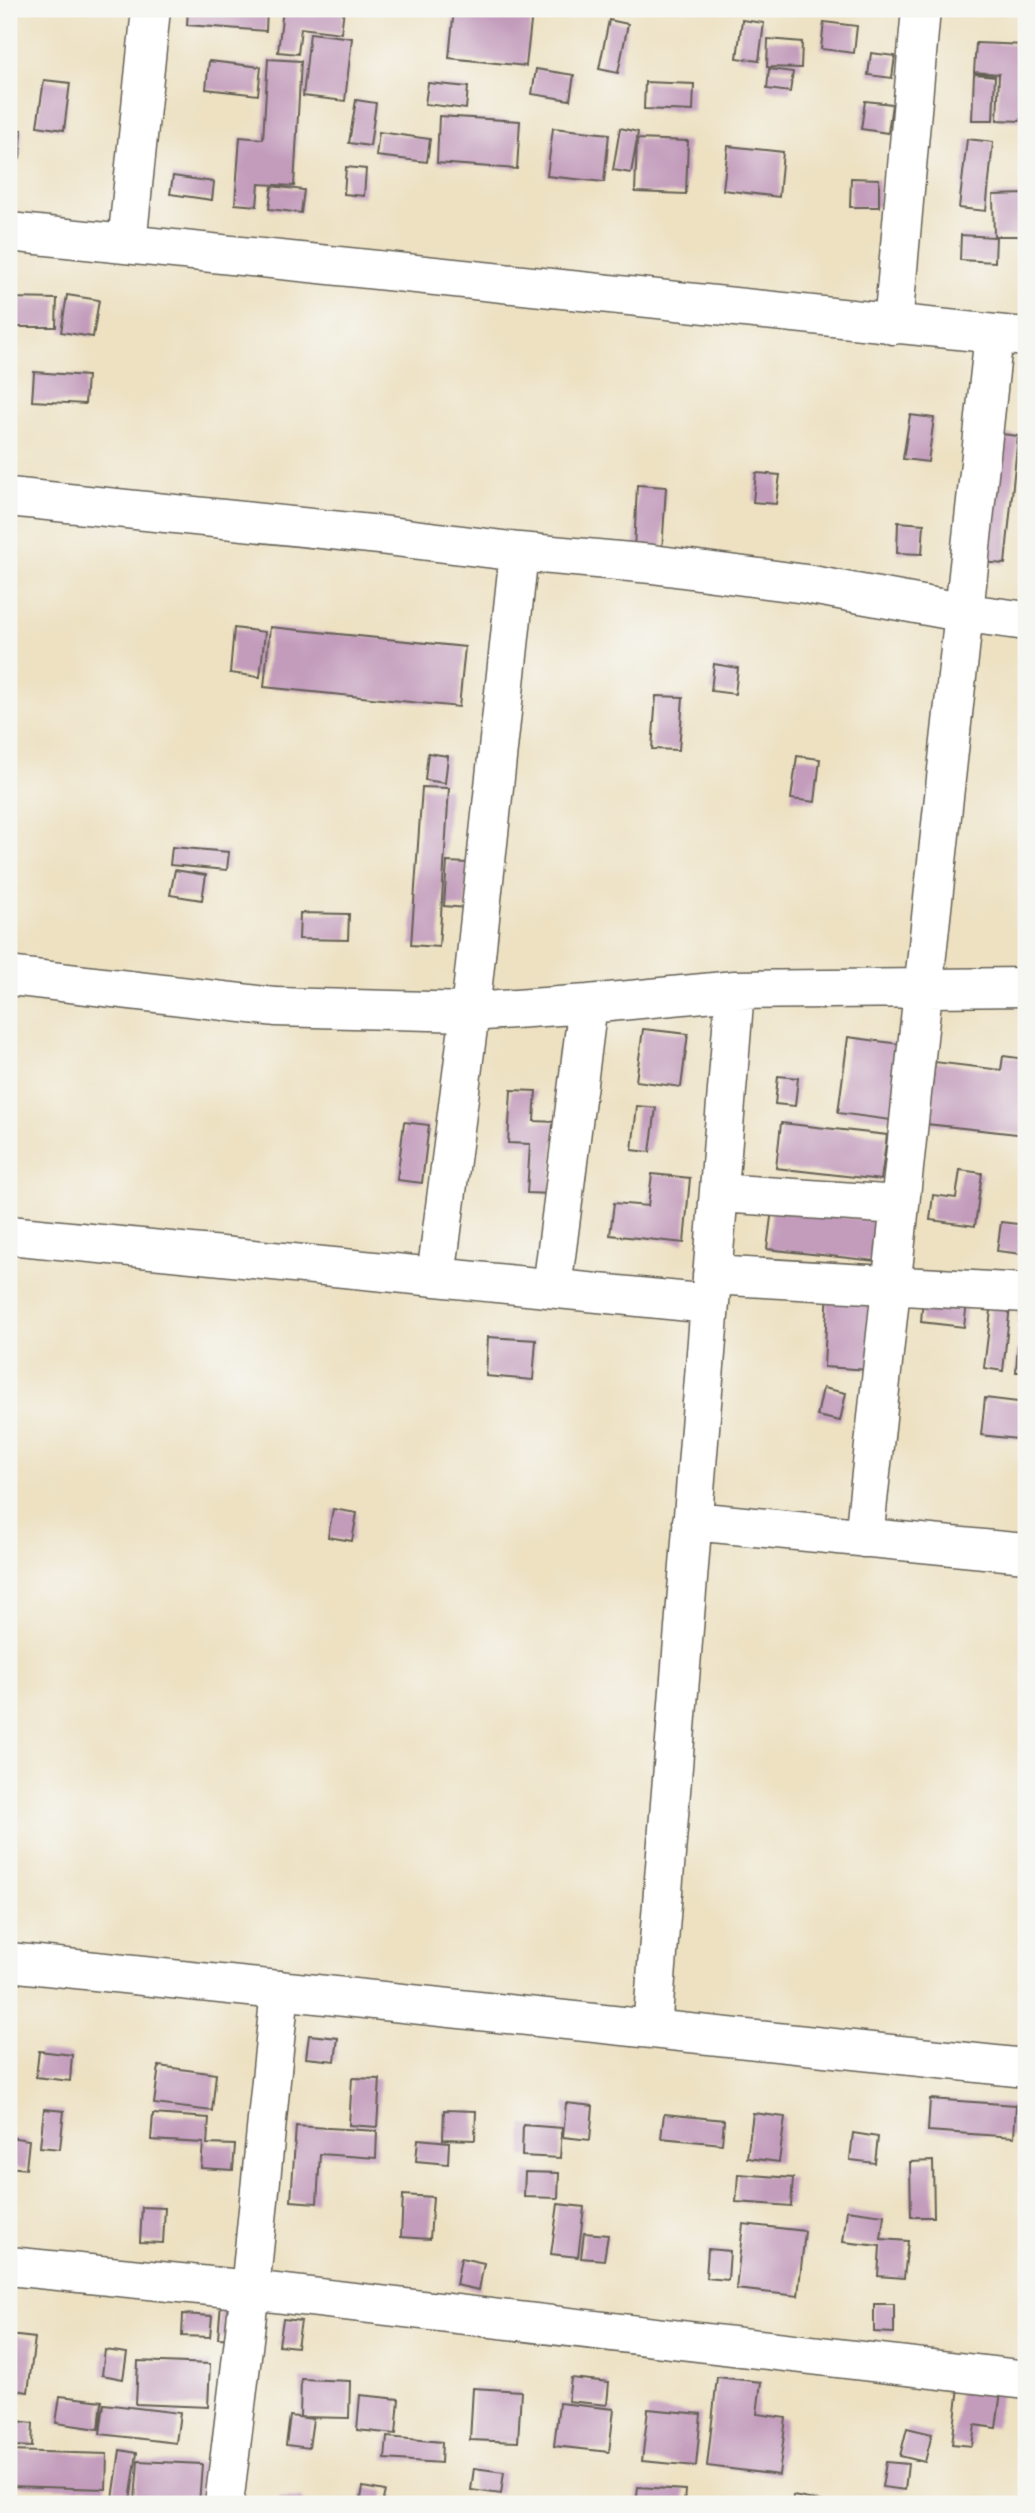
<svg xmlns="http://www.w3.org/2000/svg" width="1035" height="2513" font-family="'Shantell Sans',sans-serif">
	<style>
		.building { fill: #c39cbc }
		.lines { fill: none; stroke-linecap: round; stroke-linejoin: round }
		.minor-casing { stroke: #656156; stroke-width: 41 }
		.minor { stroke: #fff; stroke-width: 38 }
	</style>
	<rect width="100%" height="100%" fill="#f6f6f2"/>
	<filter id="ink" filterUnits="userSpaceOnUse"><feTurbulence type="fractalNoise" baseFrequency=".0143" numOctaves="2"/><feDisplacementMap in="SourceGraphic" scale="14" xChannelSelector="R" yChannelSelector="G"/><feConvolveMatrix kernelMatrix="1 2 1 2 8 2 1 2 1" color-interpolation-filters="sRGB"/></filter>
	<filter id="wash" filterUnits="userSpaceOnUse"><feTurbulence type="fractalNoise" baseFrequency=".00686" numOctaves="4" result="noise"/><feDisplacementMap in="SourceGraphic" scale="28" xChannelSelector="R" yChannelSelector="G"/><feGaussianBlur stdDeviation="1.57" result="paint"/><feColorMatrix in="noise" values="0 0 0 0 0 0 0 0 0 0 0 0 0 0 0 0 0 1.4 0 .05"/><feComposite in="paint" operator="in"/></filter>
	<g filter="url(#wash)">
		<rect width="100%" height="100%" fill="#ede1c2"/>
		<g id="blocks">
			<!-- building -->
			<path class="building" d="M188 9H267L266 31 187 25Z
				M283 9H344L341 33 301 28 298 54 278 52Z
				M454 9H501L532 13 526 66 449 58Z
				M609 20 628 24 618 73 599 69Z
				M742 20 764 23 759 61 737 58Z
				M824 22 857 26 854 53 821 49Z
				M310 33 352 38 345 101 303 96Z
				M768 39 802 42 801 68 767 67Z
				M976 43 1026 45V98L1022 97 1021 121 997 120 999 74 974 72Z
				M871 53 895 56 892 78 868 75Z
				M268 59 301 61 294 186 259 184 257 206 235 204 240 137 263 139Z
				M209 61 261 67 258 95 206 89Z
				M9 69 15 70 10 105H9Z
				M536 69 574 75 570 100 532 94Z
				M769 69 793 72 790 92 767 89Z
				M974 74 995 76 993 120H972Z
				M44 80 70 83 64 130 37 126Z
				M645 82 694 84 693 111 644 109Z
				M428 83 468 87 466 109 425 104Z
				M356 100 376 103 370 146 349 143Z
				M865 101 892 104 888 133 861 129Z
				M439 116 520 121 517 169 437 163Z
				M553 128 609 134 604 182 547 176Z
				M620 128 638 132 637 139 688 141 686 194 635 192 637 140 631 173 613 170Z
				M9 129 22 130 20 158 9 157Z
				M379 132 430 139 427 162 376 156Z
				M967 139 993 142 986 211 959 208Z
				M728 146 783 152 779 197 723 190Z
				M346 167 366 169 364 196 344 194Z
				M173 176 214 182 212 200 170 194Z
				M851 178 879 179V207H850Z
				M272 186 304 190 301 213 269 209Z
				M1026 194V236H996L995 262 960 260 961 235 994 237 993 195Z
				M67 295 99 300 93 337 61 332Z
				M9 298 57 299 56 327H9Z
				M34 372 87 376 85 404 32 401Z
				M910 415 934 418 928 462 903 459Z
				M993 433 1018 436 1005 564 980 562Z
				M756 473 780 475 776 504 753 502Z
				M637 485 666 487 662 552 634 551Z
				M898 522 924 524 922 554 897 553Z
				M270 627 465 647 459 707 264 687Z
				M234 628 265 632 260 677 230 673Z
				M714 664 738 668 735 694 711 691Z
				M656 696 683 697 679 750 652 749Z
				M428 753 448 756 445 783 425 780Z
				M797 756 820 759 815 802 791 799Z
				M422 787 449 788 439 947 411 945Z
				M172 847 229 852 227 870 170 865Z
				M447 862 468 863 466 908 444 906Z
				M175 870 206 875 202 900 170 895Z
				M300 913 349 914 348 940 299 939Z
				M643 1029 688 1034 681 1087 636 1081Z
				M848 1037 915 1046 905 1122 838 1113Z
				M1003 1056 1026 1059V1135L927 1124 935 1062 1001 1070Z
				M778 1076 798 1078 795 1106 775 1104Z
				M511 1090 536 1091 534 1121 556 1122 551 1194 527 1193 530 1144 508 1143Z
				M637 1106 656 1108 650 1152 632 1150Z
				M404 1122 429 1125 422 1183 397 1180Z
				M781 1123 887 1135 881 1180 776 1168Z
				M960 1170 982 1173 975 1226 930 1220 933 1195 956 1198Z
				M652 1174 690 1178 684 1243 610 1235 614 1203 648 1206Z
				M772 1209 880 1221 875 1261 767 1249Z
				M1001 1222 1026 1225V1283L1019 1282 1022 1254 997 1251Z
				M828 1287 875 1289 870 1370 824 1367Z
				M923 1297 967 1302 964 1327 921 1322Z
				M992 1303 1010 1306 1003 1371 984 1368Z
				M1020 1311H1026V1372H1016Z
				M488 1337 536 1340 533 1380 486 1376Z
				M823 1388 846 1393 840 1421 817 1416Z
				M985 1398 1026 1403V1440L981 1435Z
				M333 1509 357 1513 352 1541 328 1537Z
				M309 2035 338 2038 335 2061 306 2058Z
				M39 2051 72 2055 70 2081 36 2077Z
				M159 2066 216 2074 212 2111 154 2104Z
				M352 2078 380 2079 377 2127 349 2125Z
				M930 2099 1016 2105 1014 2137 928 2131Z
				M566 2103 593 2106 590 2140 563 2137Z
				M44 2109 64 2111 60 2149 40 2147Z
				M444 2110 476 2111 475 2140 443 2139Z
				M753 2113 785 2117 779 2162 747 2158Z
				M153 2114 209 2118 207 2144 235 2145 233 2170 201 2168 203 2143 151 2140Z
				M664 2114 724 2120 722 2144 661 2138Z
				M523 2125 562 2128 560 2158 522 2156Z
				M296 2126 377 2131 376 2158 320 2154 317 2203 291 2201Z
				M853 2133 878 2137 875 2163 850 2160Z
				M9 2137 29 2140 26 2169 9 2167Z
				M418 2139 449 2142 448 2164 416 2161Z
				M933 2161 934 2217H911L910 2162Z
				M525 2172 559 2173 558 2198 524 2197Z
				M738 2174 793 2178 791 2206 736 2202Z
				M403 2195 433 2197 430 2239 401 2237Z
				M558 2204 584 2207 578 2257 551 2254Z
				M142 2207 165 2208 163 2243 140 2242Z
				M847 2210 884 2215 881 2239 908 2241 904 2278 878 2276 880 2246 843 2242Z
				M743 2224 805 2231 798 2296 736 2289Z
				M584 2233 608 2235 604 2260 581 2258Z
				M708 2249 730 2251 728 2280 706 2278Z
				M461 2258 484 2263 479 2290 456 2285Z
				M221 2303 241 2304 239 2339 218 2338Z
				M874 2304H894V2333L874 2332Z
				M183 2314 212 2316 210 2337 182 2336Z
				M283 2319 301 2321 297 2347 279 2345Z
				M9 2335 35 2338 28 2392 9 2389Z
				M105 2350 127 2353 123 2379 102 2375Z
				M138 2361 210 2364 208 2407 136 2404Z
				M717 2377 761 2382 757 2414 786 2418 779 2475 707 2466Z
				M571 2378 609 2382 607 2405 568 2401Z
				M301 2379 350 2381 349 2418 300 2417Z
				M960 2379 1002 2384 996 2428 975 2425 972 2446 952 2444Z
				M473 2388 521 2391 518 2442 470 2440Z
				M360 2395 399 2399 396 2434 357 2430Z
				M60 2396 102 2401 99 2429 56 2423Z
				M559 2403 614 2409 609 2452 554 2446Z
				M104 2404 180 2413 176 2443 100 2434Z
				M648 2409 701 2414 696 2466 642 2461Z
				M290 2416 313 2419 309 2448 286 2445Z
				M16 2421 33 2423 32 2447 15 2446Z
				M907 2428 932 2434 925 2462 900 2456Z
				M387 2437 442 2442 441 2463 385 2459Z
				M120 2450 137 2453 130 2501 113 2499Z
				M9 2451 107 2454 106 2489 9 2486Z
				M138 2461 202 2464 199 2504 135 2501Z
				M886 2462 908 2464 905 2490 882 2487Z
				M474 2468 504 2472 501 2494 471 2490Z
				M363 2487 385 2491 382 2504H360Z
				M638 2487 685 2490 684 2504H636Z
				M793 2496 830 2503V2504H792Z
				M279 2497 303 2498V2504H279Z"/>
		</g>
	</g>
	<g filter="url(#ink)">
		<use href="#blocks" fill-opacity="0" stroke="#656156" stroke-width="2"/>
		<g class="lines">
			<defs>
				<path id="minor" d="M9 232 1026 337
					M127 244 151 9
					M893 325 921 9
					M9 497 380 535 519 552 652 564 806 584 966 613 1026 621
					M9 976 275 1007 470 1012 588 1004 735 990 1026 987
					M719 1193 899 1205
					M9 1235 710 1304
					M712 1275 1026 1293
					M436 1277 470 1012 519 552
					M552 1288 588 1004
					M692 1521 1026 1553
					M864 1538C905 1137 954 736 994 334
					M9 1962 1026 2068
					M652 2029 735 990
					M9 2266 250 2290 1026 2380
					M224 2504 250 2290 280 1990"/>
			</defs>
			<!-- minor casing -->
			<use href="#minor" class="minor-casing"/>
			<!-- minor -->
			<use href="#minor" class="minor"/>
		</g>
	</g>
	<!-- margin -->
	<rect width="1035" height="2513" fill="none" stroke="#f6f6f2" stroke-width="35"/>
</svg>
